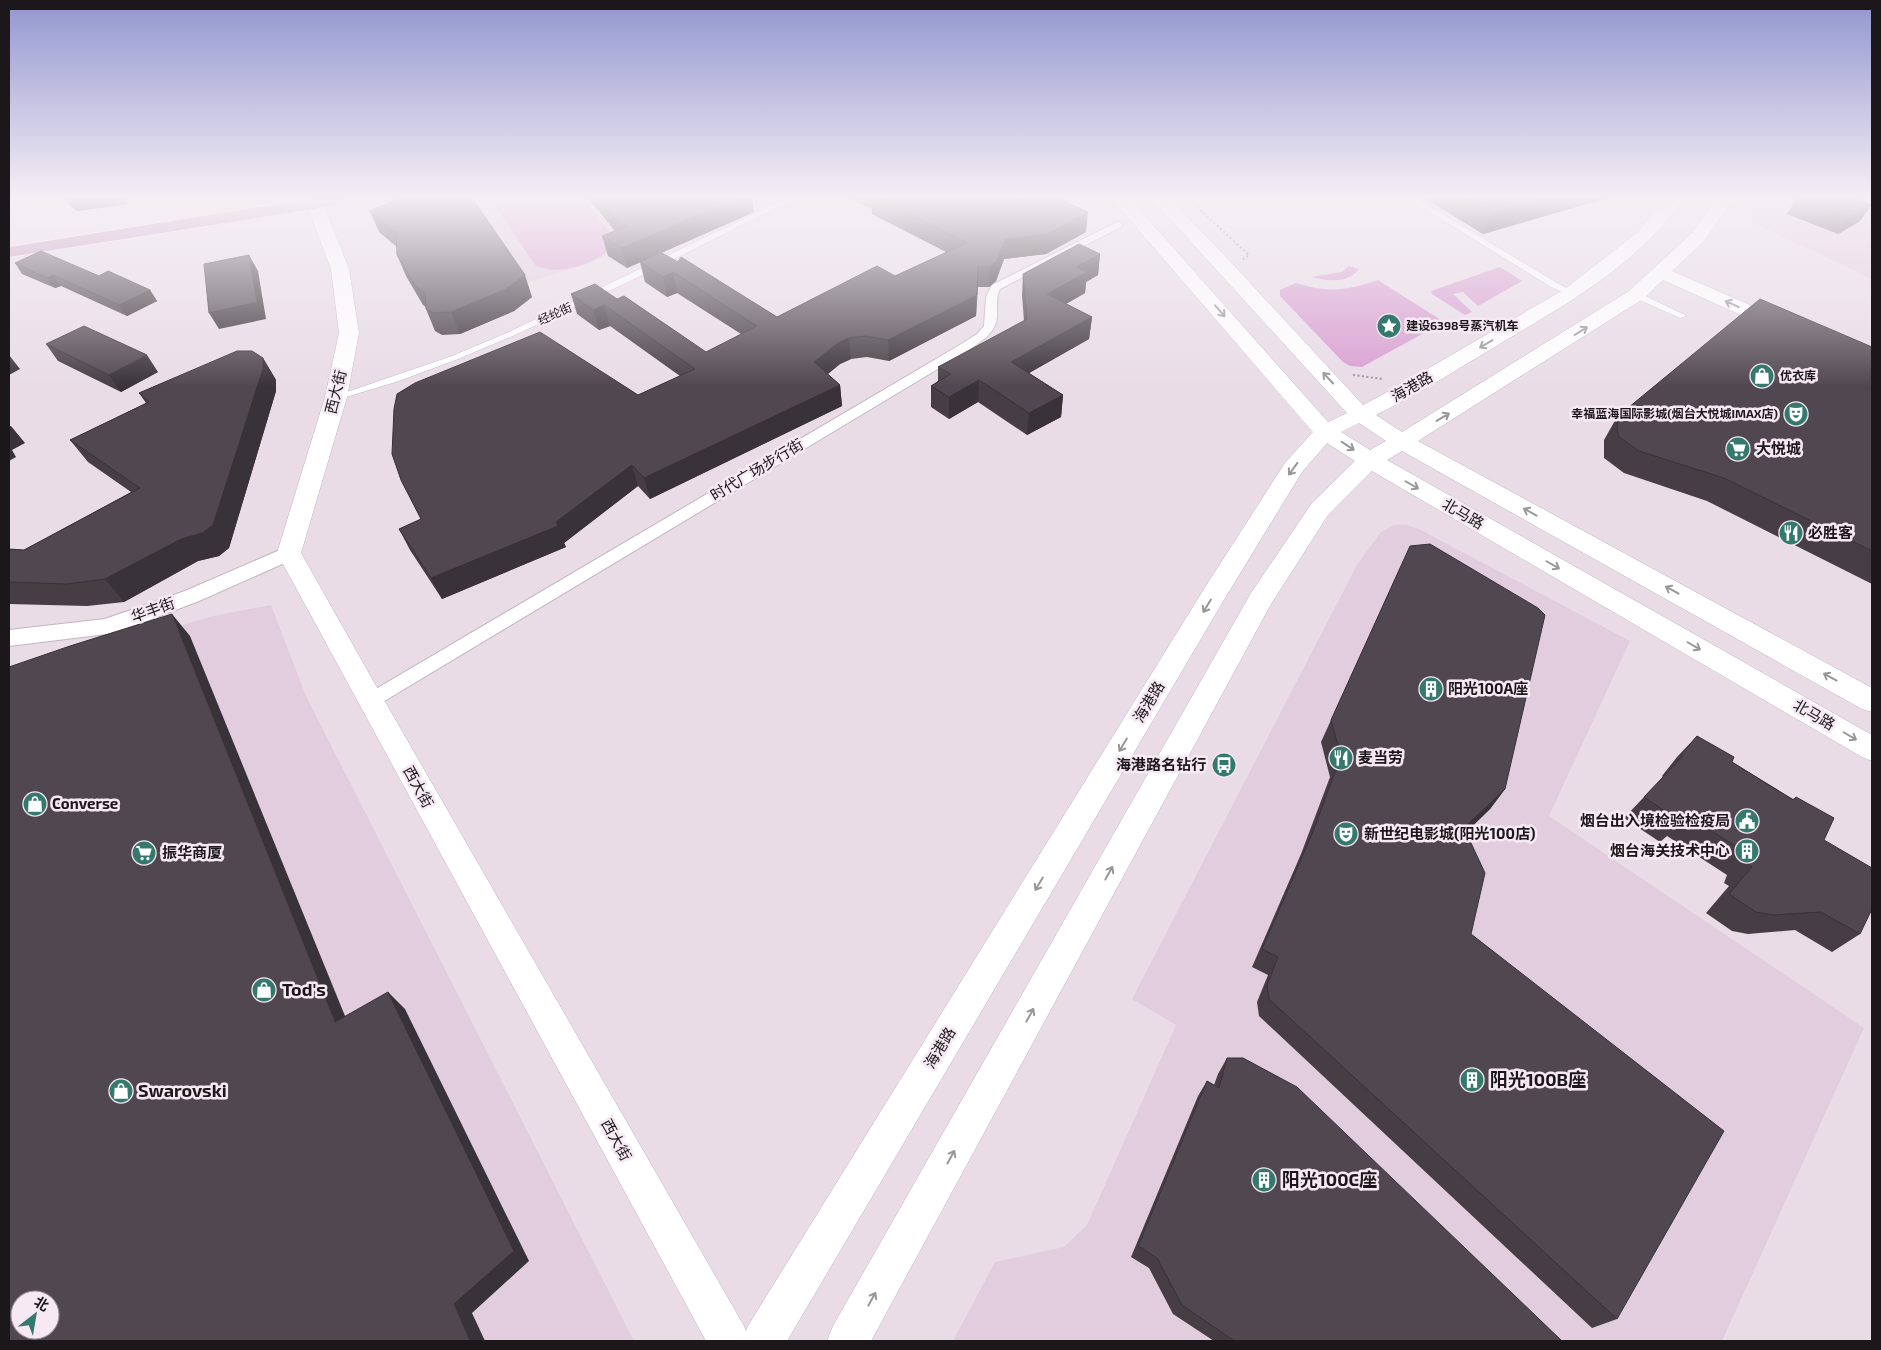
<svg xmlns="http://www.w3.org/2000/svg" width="1881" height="1350" font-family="'Exo 2','Noto Sans SC',sans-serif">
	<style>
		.built { fill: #e1cdde; fill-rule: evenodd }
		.green { fill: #d89fd1 }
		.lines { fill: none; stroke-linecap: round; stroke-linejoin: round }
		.service-casing { stroke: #c2b5c0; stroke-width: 1 }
		.pedestrian-casing { stroke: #c2b5c0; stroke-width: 2 }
		.minor-casing { stroke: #c2b5c0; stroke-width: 2 }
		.tertiary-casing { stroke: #c2b5c0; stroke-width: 1 }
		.secondary-casing { stroke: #c2b5c0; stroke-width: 1 }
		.trunk-casing { stroke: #fff; stroke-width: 1 }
		.path { stroke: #9c929b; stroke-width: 2; stroke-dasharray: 2 2.5; stroke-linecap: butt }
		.service { fill: #fff; fill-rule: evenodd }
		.pedestrian { fill: #fff; fill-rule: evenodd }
		.minor { fill: #fff; fill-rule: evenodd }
		.tertiary { fill: #fff; fill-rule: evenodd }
		.secondary { fill: #fff; fill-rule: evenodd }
		.trunk { fill: #bf90ba; fill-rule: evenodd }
		.wall { fill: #463d45 }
		.shaded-wall { fill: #393238 }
		.building { fill: #514750; stroke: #393238; fill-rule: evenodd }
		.oneway { stroke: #989798 }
		.labels { text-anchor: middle; stroke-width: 5; stroke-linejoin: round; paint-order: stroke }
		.far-street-label { font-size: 12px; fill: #1b171b; stroke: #f6e9f4 }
		.far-poi-label { font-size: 12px; font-weight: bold; fill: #1b171b; stroke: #f6e9f4; text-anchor: start }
		.street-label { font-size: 15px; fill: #1b171b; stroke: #f6e9f4 }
		.poi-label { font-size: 15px; font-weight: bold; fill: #1b171b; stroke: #f6e9f4; text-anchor: start }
		.near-poi-label { font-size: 18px; font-weight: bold; fill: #1b171b; stroke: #f6e9f4; text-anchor: start }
	</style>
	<rect width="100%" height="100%" fill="#e9dce7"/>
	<!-- built -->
	<path class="built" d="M471 198H690L600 259 588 264 528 282Z
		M1763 198H1872V279L1749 221Z
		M1394 525H1407L1419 529 1630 641 1549 816 1864 1028 1722 1341H953L995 1262 1064 1247 1087 1225 1176 1025 1132 999 1357 565 1381 532Z
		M271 605 306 696 634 1341H9V668L102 649 213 616ZM20 1300H50V1330H20Z"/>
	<!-- green -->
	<path class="green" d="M490 198H583L612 235C612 238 612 244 611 246 603 262 562 273 546 269 542 268 538 266 535 265Z
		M1348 266 1359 269C1348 284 1328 281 1311 277L1342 272Z
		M1500 267 1522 281 1478 306 1463 292 1453 294 1472 312 1465 315 1432 294 1431 291Z
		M1378 280 1444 322 1362 367 1350 366 1343 362 1280 296V290L1296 283C1329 293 1345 291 1378 280Z"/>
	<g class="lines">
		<defs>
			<path id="service" d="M787 198H796L628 282 515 335 458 359 399 381 336 400 332 397 452 356 509 332Z
				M1407 198H1416L1557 283 1576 293 1569 295 1551 287Z
				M1633 293H1639L1687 316 1680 318 1633 297Z"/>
			<path id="pedestrian" d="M1117 222 1121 223 1122 225 1121 227 1000 289C996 297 997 304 997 313 998 333 981 341 966 352L376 706 370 707 364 706 362 701 364 696 958 346 977 334 984 326 986 297 992 285Z"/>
			<path id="minor" d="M289 546 296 548 299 553 296 558 199 601 115 633 9 646V630L105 619 185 591Z"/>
			<path id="tertiary" d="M304 198H321L349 269 359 333 347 397 301 553 380 693 744 1326 750 1341H706L277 553 325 397 339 333 331 269Z"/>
			<path id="secondary" d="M1111 198H1129L1328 422 1347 413 1151 198H1169L1225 256 1363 405 1391 390 1565 289 1638 232 1667 198H1684C1639 264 1565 305 1498 345 1458 369 1418 394 1376 415L1402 432 1629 291 1692 233 1717 198H1734L1704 241 1672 271 1786 321 1789 325 1786 329 1779 331 1772 329 1663 280 1643 299 1418 441 1872 688V712L1862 709 1402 451 1387 460 1872 735V761L1862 757 1372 471 1328 515 1271 604 871 1341H827L833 1326 1251 593 1312 503 1355 461 1327 443 1302 472 1222 603 787 1341H742L748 1326 1204 589 1285 463 1313 432ZM1359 423 1386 441 1370 450 1341 432Z"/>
			<path id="trunk" d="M316 198H349L347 202 314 209 9 257V247Z"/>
		</defs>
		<!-- service casing -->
		<use href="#service" class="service-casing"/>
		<!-- pedestrian casing -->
		<use href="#pedestrian" class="pedestrian-casing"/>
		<!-- minor casing -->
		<use href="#minor" class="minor-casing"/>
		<!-- tertiary casing -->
		<use href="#tertiary" class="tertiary-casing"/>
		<!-- secondary casing -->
		<use href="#secondary" class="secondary-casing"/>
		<!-- trunk casing -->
		<use href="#trunk" class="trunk-casing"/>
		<!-- path -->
		<path class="path" d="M1197 207 1249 255 1242 260
			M1353 375 1383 379"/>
		<!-- service -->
		<use href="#service" class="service"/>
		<!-- pedestrian -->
		<use href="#pedestrian" class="pedestrian"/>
		<!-- minor -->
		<use href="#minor" class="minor"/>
		<!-- tertiary -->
		<use href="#tertiary" class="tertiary"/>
		<!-- secondary -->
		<use href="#secondary" class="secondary"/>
		<!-- trunk -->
		<use href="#trunk" class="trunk"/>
	</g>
	<!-- wall -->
	<path class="wall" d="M65 198H125L128 204 77 211 69 205Z
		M588 198H752L754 212 627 268 608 256 602 236 615 231Z
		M849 198H1057L1086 232 1046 254 1004 259 996 281 989 287H978L976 316 889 361 867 357 851 359 840 364 828 374 840 385 842 406 650 499 638 486 564 543 566 547 442 599 410 550 399 529 421 519 401 480 638 395 680 376 610 326 599 330 577 314 571 294 617 299 706 352 741 334 677 293 667 297 645 282 640 262H678L777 317 895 276 946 252 872 214V209Z
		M1424 198H1607L1483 234Z
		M1797 198 1871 205 1860 221 1838 234 1787 214Z
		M370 211 532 297 514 311 460 334 442 335 435 331 426 309V307L423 305 406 276 397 255V247L379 232Z
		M1100 254 1098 275 1086 282 1085 293 1066 304 1092 317 1089 339 1029 373 1063 395 1061 417 1027 435 978 402 949 419 931 407V386L938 381V367L1024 321 1022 295 1023 274Z
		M15 263 99 276 150 290 157 301 127 316 61 286 55 288 22 274Z
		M46 344 158 372 121 392 58 361Z
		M1872 347V584L1707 501 1624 473 1604 458V440L1617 417Z
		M263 358 276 380V391L229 548 219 556 198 561 124 602 87 606 9 604V549L24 550 131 492 88 462 70 440 146 403 139 393Z
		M1400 568 1505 789 1490 809 1466 832 1471 934 1617 1319 1592 1328 1259 1016 1257 1002 1268 975 1252 967 1301 854 1330 777 1321 742Z
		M1697 736 1732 762 1793 799 1796 797 1824 840 1860 934 1832 952 1795 930 1748 934 1732 931 1706 913 1729 886 1724 883 1727 875 1667 836 1660 842 1624 818 1663 777 1662 776 1677 757Z
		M1227 1058 1562 1341H1214L1173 1314 1149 1268 1131 1257 1198 1096 1207 1081 1214 1085 1218 1074Z"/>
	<!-- shaded-wall -->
	<path class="shaded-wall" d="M69 198H125L128 204 77 211Z
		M737 198H752L754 212 627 268 622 248Z
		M1544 198H1607L1483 234 1492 213Z
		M1871 205 1860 221 1838 234 1849 218Z
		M1088 212 1086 232 1046 254 1004 259 996 281 989 287 990 267 1005 239Z
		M1100 254 1098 275 1086 282 1085 293 1046 315 1047 294 1076 267Z
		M249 255 258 271 266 319 219 329 209 313Z
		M978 267 976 316 889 361 888 340Z
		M673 272 677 293 667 297 663 277Z
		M53 275 61 286 55 288 47 278Z
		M525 275 532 297 514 311 460 334 451 312Z
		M150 290 157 301 127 316 119 305Z
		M604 305 610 326 599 330 593 310Z
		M1092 317 1089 339 1010 384 1011 362Z
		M849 338 851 359 840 364 816 383 814 362 838 343Z
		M9 355 20 369 9 375Z
		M147 355 158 372 121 392 109 375Z
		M263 358 276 380V391L229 548 219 556 198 561 124 602 105 579Z
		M979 380 978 402 949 419V397Z
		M840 385 842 406 650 499 644 478Z
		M1063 395 1061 417 1027 435 1029 413Z
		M11 426 25 443 12 450 16 457 9 461V427Z
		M632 465 638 486 564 543 566 547 442 599 431 578 556 522Z
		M172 614 190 636 354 1038 335 1022Z
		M1505 789 1490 809 1450 848 1464 828Z
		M388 992 405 1009 529 1261 472 1313 485 1341H470L454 1304Z"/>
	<!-- building -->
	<path class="building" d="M400 198H472L525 275 506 289 451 312 433 313 426 309 425 293 414 284 397 255 396 233 370 211Z
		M599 198H737L622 248 602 236 626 226 621 224Z
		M879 198H1057L1088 212 1047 234 1005 239 997 261 990 267H978L977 295 888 340 865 336 849 338 838 343 814 362 840 385 644 478 632 465 556 522 558 526 431 578 399 529 421 519 401 480 392 454 394 409 397 394 415 383 540 332 638 395 695 369 604 305 593 310 571 294 595 284 617 299 624 296 706 352 757 326 673 272 663 277 640 262 662 253 678 262 681 257 777 317 877 266 895 276 967 243Z
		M1467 198H1544L1492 213Z
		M1797 198H1853L1871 205 1849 218Z
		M1079 244 1100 254 1076 267 1087 272 1047 294 1092 317 1011 362 1063 395 1029 413 979 380 949 397 931 386 951 374 938 367 1027 319 1023 274Z
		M41 251 99 276 108 271 150 290 119 305 53 275 47 278 15 263Z
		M249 255 257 302 209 313 204 264Z
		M1760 299 1872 347V551L1724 478 1639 451 1618 436 1617 417Z
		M84 326 147 355 109 375 46 344Z
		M237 351H252L263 358V369L213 525 202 533 181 539 105 579 67 584 9 582V549L24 550 140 488 70 440 149 402 139 393Z
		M1430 544 1538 608 1545 615 1505 789 1464 828 1485 873 1471 934 1724 1131 1617 1319 1269 999 1267 985 1278 957 1262 949 1312 834 1341 756 1331 720 1410 546Z
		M172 614 335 1022 388 992 514 1251 454 1304 470 1341H9V667L70 646ZM20 1300H50V1330H20Z
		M1697 736 1734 757 1732 762 1793 800 1796 797 1834 818 1824 840 1872 868V909L1860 934 1821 912 1773 915 1756 912 1729 894 1752 867 1747 863 1750 855 1687 816 1681 822 1644 797 1683 756 1681 755Z
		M1227 1058H1243L1297 1087 1562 1341H1234L1233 1340 1182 1305 1157 1258 1138 1246 1207 1081 1219 1088Z"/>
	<!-- one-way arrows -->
	<defs><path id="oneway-shaft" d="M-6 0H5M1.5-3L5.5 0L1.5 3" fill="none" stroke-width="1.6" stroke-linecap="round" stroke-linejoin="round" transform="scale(1.25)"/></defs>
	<g class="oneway">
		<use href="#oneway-shaft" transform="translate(1732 304) rotate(-156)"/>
		<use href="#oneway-shaft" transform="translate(1220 311) rotate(49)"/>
		<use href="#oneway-shaft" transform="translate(1581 331) rotate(-32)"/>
		<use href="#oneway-shaft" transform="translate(1486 344) rotate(149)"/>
		<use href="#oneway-shaft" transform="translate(1328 378) rotate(-133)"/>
		<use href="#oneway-shaft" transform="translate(1443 417) rotate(-31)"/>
		<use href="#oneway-shaft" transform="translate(1348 446) rotate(33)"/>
		<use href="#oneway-shaft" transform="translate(1293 469) rotate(126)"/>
		<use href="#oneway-shaft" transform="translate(1412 485) rotate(30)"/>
		<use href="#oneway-shaft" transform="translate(1530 512) rotate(-151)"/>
		<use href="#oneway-shaft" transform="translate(1553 565) rotate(30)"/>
		<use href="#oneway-shaft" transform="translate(1672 590) rotate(-151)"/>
		<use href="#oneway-shaft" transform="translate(1207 606) rotate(121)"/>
		<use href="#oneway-shaft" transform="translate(1694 646) rotate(30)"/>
		<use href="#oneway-shaft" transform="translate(1830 677) rotate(-151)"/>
		<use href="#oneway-shaft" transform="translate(1850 736) rotate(30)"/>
		<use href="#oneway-shaft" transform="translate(1123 745) rotate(121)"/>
		<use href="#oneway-shaft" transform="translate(1109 873) rotate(-61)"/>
		<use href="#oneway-shaft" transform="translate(1039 884) rotate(121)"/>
		<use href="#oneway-shaft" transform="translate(1030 1015) rotate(-61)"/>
		<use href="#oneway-shaft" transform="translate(951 1157) rotate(-61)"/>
		<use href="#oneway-shaft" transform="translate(872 1299) rotate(-61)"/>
	</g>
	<!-- sky -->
	<linearGradient id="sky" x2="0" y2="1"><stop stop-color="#9296d0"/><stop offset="0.51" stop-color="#f5eff4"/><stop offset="1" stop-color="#f5eff4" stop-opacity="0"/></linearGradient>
	<rect width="1881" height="387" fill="url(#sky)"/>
	<!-- icons -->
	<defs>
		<symbol id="sight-disc" viewBox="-11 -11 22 22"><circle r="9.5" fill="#35796e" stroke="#f6e9f4"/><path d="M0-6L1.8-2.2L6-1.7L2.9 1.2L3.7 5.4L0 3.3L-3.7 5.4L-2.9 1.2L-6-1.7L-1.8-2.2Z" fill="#fff"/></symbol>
		<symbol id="shop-disc" viewBox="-11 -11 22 22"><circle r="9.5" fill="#35796e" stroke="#f6e9f4"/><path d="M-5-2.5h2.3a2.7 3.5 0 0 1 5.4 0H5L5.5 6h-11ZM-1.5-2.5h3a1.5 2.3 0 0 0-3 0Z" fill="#fff"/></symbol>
		<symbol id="theatre-disc" viewBox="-11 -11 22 22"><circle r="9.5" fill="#35796e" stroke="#f6e9f4"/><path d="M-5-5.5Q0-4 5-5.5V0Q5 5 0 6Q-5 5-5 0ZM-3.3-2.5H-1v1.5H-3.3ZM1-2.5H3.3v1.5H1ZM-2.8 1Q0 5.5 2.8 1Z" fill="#fff"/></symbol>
		<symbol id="supermarket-disc" viewBox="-11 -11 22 22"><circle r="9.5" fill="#35796e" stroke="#f6e9f4"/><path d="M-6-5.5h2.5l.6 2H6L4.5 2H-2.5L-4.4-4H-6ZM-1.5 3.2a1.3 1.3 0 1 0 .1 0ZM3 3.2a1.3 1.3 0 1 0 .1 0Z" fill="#fff"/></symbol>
		<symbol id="restaurant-disc" viewBox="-11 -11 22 22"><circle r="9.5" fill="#35796e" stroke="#f6e9f4"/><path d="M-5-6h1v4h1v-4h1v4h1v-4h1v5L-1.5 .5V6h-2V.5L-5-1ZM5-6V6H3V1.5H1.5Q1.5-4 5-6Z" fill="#fff"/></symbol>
		<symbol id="building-disc" viewBox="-11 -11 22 22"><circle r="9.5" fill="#35796e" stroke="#f6e9f4"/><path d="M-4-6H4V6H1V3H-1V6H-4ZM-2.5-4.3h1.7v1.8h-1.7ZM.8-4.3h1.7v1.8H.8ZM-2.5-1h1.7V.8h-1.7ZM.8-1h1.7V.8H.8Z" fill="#fff"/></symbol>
		<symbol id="bus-disc" viewBox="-11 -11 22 22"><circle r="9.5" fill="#35796e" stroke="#f6e9f4"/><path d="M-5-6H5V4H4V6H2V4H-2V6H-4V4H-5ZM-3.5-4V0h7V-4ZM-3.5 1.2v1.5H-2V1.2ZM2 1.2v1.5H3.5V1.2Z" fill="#fff"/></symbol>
		<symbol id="civic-disc" viewBox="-11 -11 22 22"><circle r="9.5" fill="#35796e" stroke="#f6e9f4"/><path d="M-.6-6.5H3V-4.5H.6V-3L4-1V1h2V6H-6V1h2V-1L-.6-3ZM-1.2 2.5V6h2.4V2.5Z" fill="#fff"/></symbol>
	</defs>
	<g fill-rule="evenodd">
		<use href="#sight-disc" x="1375" y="312" width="28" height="28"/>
		<use href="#shop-disc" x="1748" y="362" width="28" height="28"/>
		<use href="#theatre-disc" x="1782" y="400" width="28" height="28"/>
		<use href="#supermarket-disc" x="1724" y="435" width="28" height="28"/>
		<use href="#restaurant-disc" x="1777" y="519" width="28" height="28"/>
		<use href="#building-disc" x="1417" y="675" width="28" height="28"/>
		<use href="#restaurant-disc" x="1327" y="744" width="28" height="28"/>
		<use href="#bus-disc" x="1210" y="751" width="28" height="28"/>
		<use href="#shop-disc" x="21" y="790" width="28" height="28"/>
		<use href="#civic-disc" x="1733" y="807" width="28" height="28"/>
		<use href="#theatre-disc" x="1332" y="820" width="28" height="28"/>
		<use href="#building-disc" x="1733" y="837" width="28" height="28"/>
		<use href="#supermarket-disc" x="130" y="839" width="28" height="28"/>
		<use href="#shop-disc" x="250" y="976" width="28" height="28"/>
		<use href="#building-disc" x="1458" y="1066" width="28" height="28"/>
		<use href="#shop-disc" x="107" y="1077" width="28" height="28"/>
		<use href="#building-disc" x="1250" y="1166" width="28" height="28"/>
	</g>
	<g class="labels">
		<!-- far-street labels -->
		<g class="far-street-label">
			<text transform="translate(555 314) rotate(-24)" y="4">经纶街</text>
		</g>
		<!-- far-poi labels -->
		<g class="far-poi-label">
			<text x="1406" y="330">建设6398号蒸汽机车</text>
			<text x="1780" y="380">优衣库</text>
			<text x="1778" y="418" text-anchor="end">幸福蓝海国际影城(烟台大悦城IMAX店)</text>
		</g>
		<!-- street labels -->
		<g class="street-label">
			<text transform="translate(1412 387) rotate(-30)" y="5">海港路</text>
			<text transform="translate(336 392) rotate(-76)" y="5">西大街</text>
			<text transform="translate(757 470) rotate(-31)" y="5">时代广场步行街</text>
			<text transform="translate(1463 514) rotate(30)" y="5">北马路</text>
			<text transform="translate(153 610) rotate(-20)" y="5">华丰街</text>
			<text transform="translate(1149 702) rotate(-59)" y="5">海港路</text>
			<text transform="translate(1814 715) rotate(30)" y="5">北马路</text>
			<text transform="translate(418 787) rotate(61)" y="5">西大街</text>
			<text transform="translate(940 1048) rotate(-59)" y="5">海港路</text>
			<text transform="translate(616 1140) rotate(61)" y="5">西大街</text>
		</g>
		<!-- poi labels -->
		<g class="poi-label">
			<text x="1756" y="454">大悦城</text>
			<text x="1808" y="538">必胜客</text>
			<text x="1448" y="694">阳光100A座</text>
			<text x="1358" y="763">麦当劳</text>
			<text x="1206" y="770" text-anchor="end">海港路名钻行</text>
			<text x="52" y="809">Converse</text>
			<text x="1730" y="826" text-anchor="end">烟台出入境检验检疫局</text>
			<text x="1364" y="839">新世纪电影城(阳光100店)</text>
			<text x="1730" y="856" text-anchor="end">烟台海关技术中心</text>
			<text x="162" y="858">振华商厦</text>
		</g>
		<!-- near-poi labels -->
		<g class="near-poi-label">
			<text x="282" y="996">Tod's</text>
			<text x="1490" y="1086">阳光100B座</text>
			<text x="138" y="1097">Swarovski</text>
			<text x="1282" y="1186">阳光100C座</text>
		</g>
	</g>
	<!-- border -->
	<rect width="1881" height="1350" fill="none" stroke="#1b171b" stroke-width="20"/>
	<!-- north arrow -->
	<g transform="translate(35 1315) rotate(31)"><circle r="24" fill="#f6e9f4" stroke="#9e959d"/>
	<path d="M0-4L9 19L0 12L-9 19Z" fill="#35796e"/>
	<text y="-8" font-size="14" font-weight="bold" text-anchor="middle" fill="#1b171b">北</text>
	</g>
</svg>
